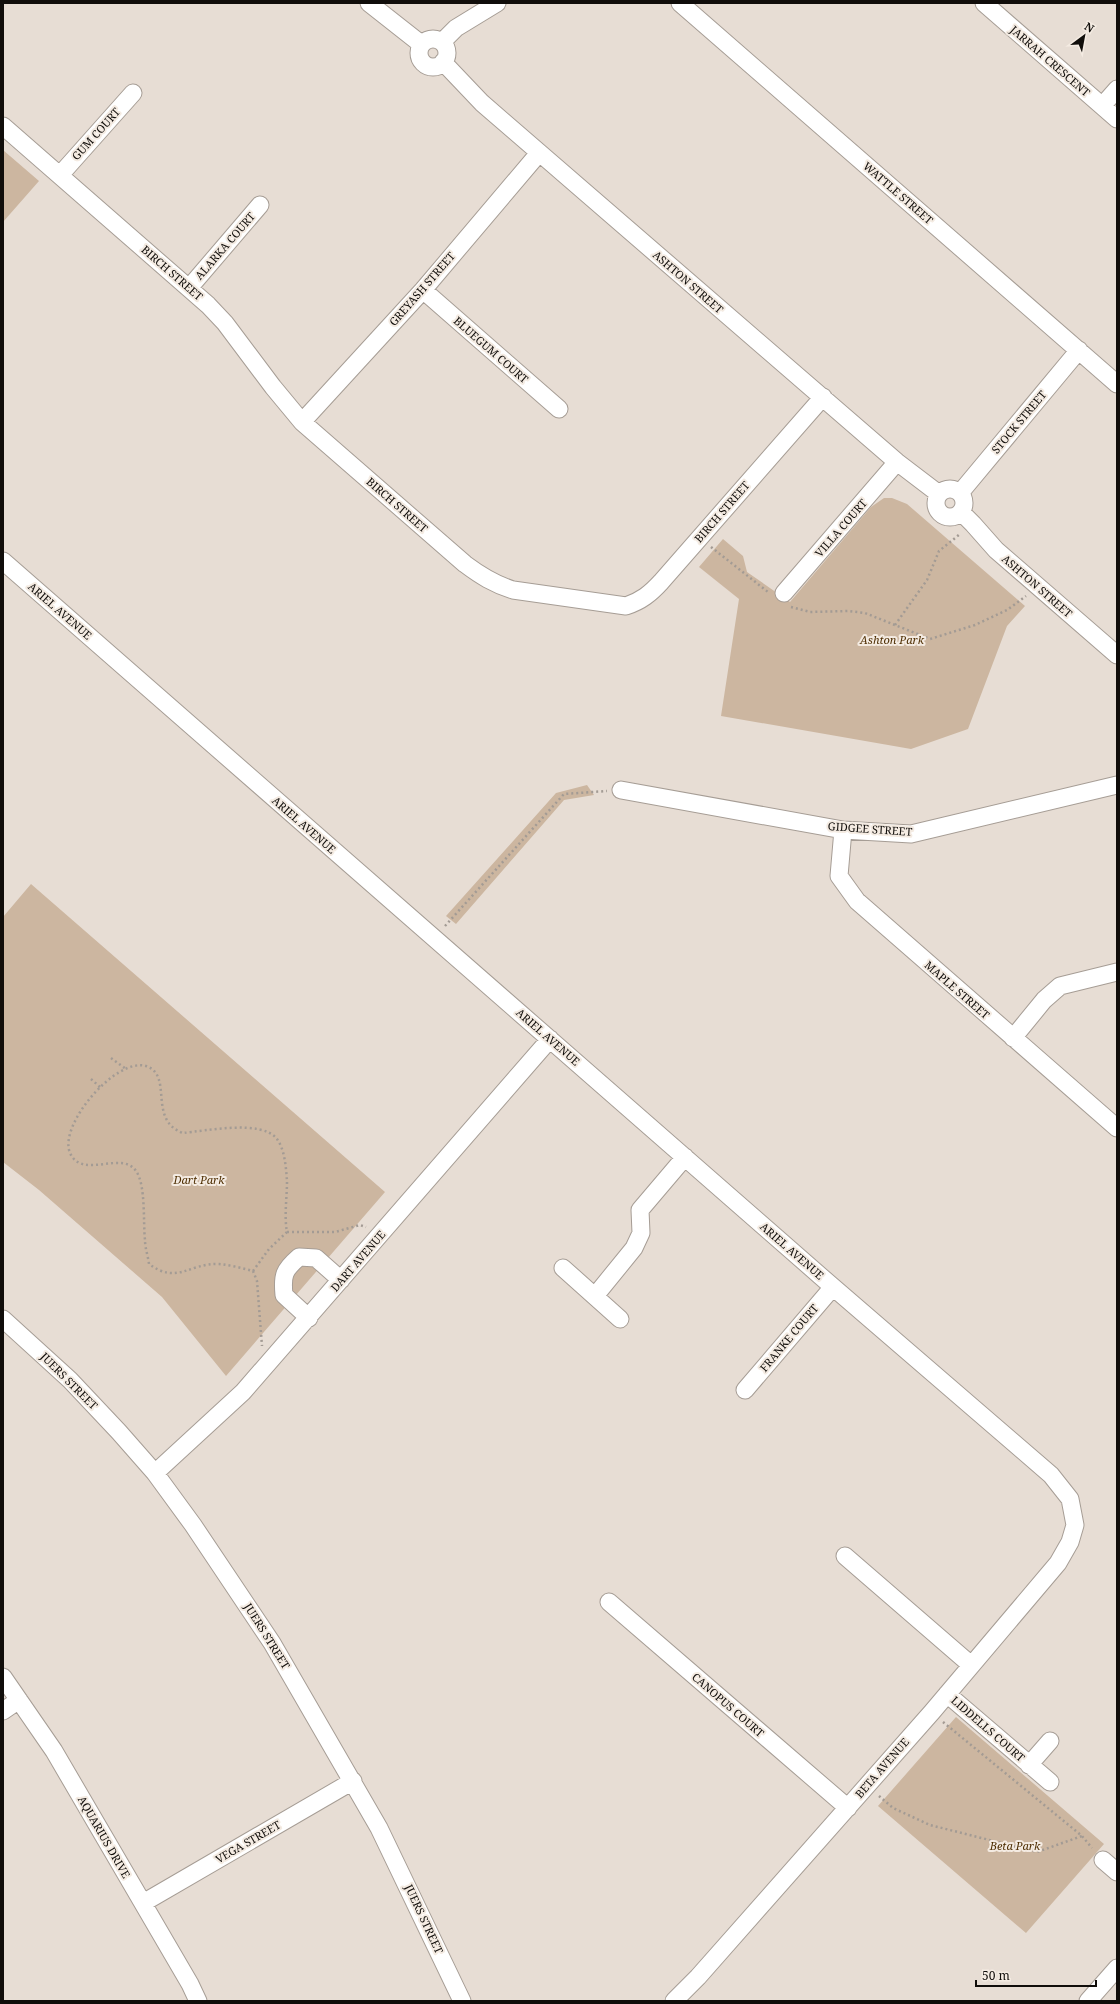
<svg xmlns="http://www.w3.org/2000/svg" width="1120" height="2004" font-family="'Noto Serif',serif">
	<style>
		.green { fill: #ccb6a0 }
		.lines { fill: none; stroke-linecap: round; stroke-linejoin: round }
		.minor-casing { stroke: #a69d95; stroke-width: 19 }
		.path { stroke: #a39b94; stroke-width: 2.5; stroke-dasharray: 2 3; stroke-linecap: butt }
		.minor { stroke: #fff; stroke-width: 17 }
		.labels { text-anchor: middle; stroke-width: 4; stroke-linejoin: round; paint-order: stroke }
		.street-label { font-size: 11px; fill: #100d0a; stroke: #f4ebe2 }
		.park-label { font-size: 11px; font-style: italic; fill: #4d2d01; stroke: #f4ebe2 }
	</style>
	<rect width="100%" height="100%" fill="#e7ddd4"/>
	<!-- green -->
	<path class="green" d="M3 150 39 181 3 222Z
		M884 498H892L907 504 1025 606 1007 626 968 729 911 749 721 716 739 599 699 567 723 539 743 556 747 572 790 602 871 507Z
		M587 785 594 795 564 800 456 924 446 916 556 793Z
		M31 884 385 1192 226 1376 162 1297 39 1190 3 1162V917Z
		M956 1717 1104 1844 1026 1933 878 1806Z"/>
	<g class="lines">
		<defs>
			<path id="minor" d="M369 3 421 44
				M680 3 1117 384
				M984 3 1117 119
				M419 53a14 14 0 1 1 28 0a14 14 0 1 1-28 0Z
				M442 42 456 28 497 3
				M443 62 482 103 897 462 939 494
				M1102 106 1117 89
				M3 126 208 305 225 323 273 387 302 422 465 564C481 576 494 584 513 590L626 606C641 601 650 594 661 582L823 397
				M60 175 133 93
				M189 288 260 205
				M423 290 559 409
				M302 422 423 290 539 153
				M936 503a14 14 0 1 1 28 0a14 14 0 1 1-28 0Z
				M960 493 1079 350
				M961 512 973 524 996 550 1117 655
				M3 561 833 1287 1051 1475 1070 1499 1075 1525 1070 1542 1058 1563 932 1712 698 1977 674 2001
				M784 593 897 462
				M621 790 843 830 911 834 1117 785
				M843 830 839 876 857 901 1117 1128
				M1013 1038 1044 1000 1060 986 1117 972
				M563 1268 620 1319
				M595 1296 634 1248 641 1233 640 1210 685 1157
				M309 1318 284 1295C282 1275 284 1270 299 1257L316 1258 341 1280
				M3 1319 70 1380 119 1432 155 1473 193 1525 272 1643 379 1828 462 2001
				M745 1390 833 1287
				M155 1473 243 1392 550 1039
				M845 1556 971 1665
				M609 1602 848 1808
				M3 1677 54 1751 190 1984 198 2001
				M947 1694 1050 1782
				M3 1711 19 1700
				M1029 1765 1050 1741
				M1103 1860 1117 1872
				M143 1903 353 1781
				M1088 2001 1117 1968"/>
		</defs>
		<!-- minor casing -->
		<use href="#minor" class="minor-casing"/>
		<!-- path -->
		<path class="path" d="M711 547 768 592
			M791 607 810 612 849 611 865 613 930 639 975 625 1007 610 1026 596
			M895 625 927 580 939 551 960 534
			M445 926 564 794 607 791
			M111 1058 126 1069
			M91 1079 100 1087
			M287 1232H335L360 1225 366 1227
			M253 1271 269 1249 287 1232C284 1216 287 1198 287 1181 286 1168 285 1150 277 1139 262 1119 205 1131 183 1133 147 1120 174 1075 146 1066 116 1057 58 1125 70 1153 82 1180 122 1150 136 1171 146 1185 143 1222 145 1240 145 1248 148 1256 149 1264 178 1285 188 1263 219 1264 230 1265 242 1268 253 1271L257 1281 262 1346
			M943 1722 1082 1836 1092 1848
			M879 1796 893 1808 930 1825 1037 1852 1082 1836"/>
		<!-- minor -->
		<use href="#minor" class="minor"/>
	</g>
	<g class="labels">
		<!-- street labels -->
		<g class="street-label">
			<text transform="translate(1050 61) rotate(41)" y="4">JARRAH CRESCENT</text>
			<text transform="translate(96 134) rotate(-48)" y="4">GUM COURT</text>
			<text transform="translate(898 193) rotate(41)" y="4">WATTLE STREET</text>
			<text transform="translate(225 246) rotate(-49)" y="4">ALARKA COURT</text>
			<text transform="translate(172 273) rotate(41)" y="4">BIRCH STREET</text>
			<text transform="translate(688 282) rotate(41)" y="4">ASHTON STREET</text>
			<text transform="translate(422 289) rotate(-49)" y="4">GREYASH STREET</text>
			<text transform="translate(491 350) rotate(41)" y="4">BLUEGUM COURT</text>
			<text transform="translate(1019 422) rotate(-50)" y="4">STOCK STREET</text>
			<text transform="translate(397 505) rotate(41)" y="4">BIRCH STREET</text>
			<text transform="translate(722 512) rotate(-49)" y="4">BIRCH STREET</text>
			<text transform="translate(841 528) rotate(-49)" y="4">VILLA COURT</text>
			<text transform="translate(1037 586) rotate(41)" y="4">ASHTON STREET</text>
			<text transform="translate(60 611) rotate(41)" y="4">ARIEL AVENUE</text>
			<text transform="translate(304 825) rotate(41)" y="4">ARIEL AVENUE</text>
			<text transform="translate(870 829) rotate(4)" y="4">GIDGEE STREET</text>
			<text transform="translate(957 990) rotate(41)" y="4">MAPLE STREET</text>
			<text transform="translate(548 1037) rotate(41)" y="4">ARIEL AVENUE</text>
			<text transform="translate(792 1251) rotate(41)" y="4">ARIEL AVENUE</text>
			<text transform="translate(358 1261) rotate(-49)" y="4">DART AVENUE</text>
			<text transform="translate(789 1338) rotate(-50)" y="4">FRANKE COURT</text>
			<text transform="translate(69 1381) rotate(45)" y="4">JUERS STREET</text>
			<text transform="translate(267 1636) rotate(58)" y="4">JUERS STREET</text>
			<text transform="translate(728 1705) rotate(41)" y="4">CANOPUS COURT</text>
			<text transform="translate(988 1729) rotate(41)" y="4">LIDDELLS COURT</text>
			<text transform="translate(882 1768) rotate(-49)" y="4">BETA AVENUE</text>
			<text transform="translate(104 1837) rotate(60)" y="4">AQUARIUS DRIVE</text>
			<text transform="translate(248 1842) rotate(-30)" y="4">VEGA STREET</text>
			<text transform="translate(424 1919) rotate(65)" y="4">JUERS STREET</text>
		</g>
		<!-- park labels -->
		<g class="park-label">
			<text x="892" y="644">Ashton Park</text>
			<text x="199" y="1184">Dart Park</text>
			<text x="1015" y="1850">Beta Park</text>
		</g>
	</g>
	<!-- border -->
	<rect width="1120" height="2004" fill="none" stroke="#100d0a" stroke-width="8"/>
	<!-- north arrow -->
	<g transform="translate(1084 36) rotate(32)" stroke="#f4ebe2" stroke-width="3" paint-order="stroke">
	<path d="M0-3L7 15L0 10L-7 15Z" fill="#100d0a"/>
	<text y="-6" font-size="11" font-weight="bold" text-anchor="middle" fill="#100d0a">N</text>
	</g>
	<!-- scale -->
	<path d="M976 1980v6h120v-6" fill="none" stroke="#100d0a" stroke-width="2"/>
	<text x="982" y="1980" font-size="12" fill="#100d0a" stroke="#f4ebe2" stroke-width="3" paint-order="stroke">50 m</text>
</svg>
